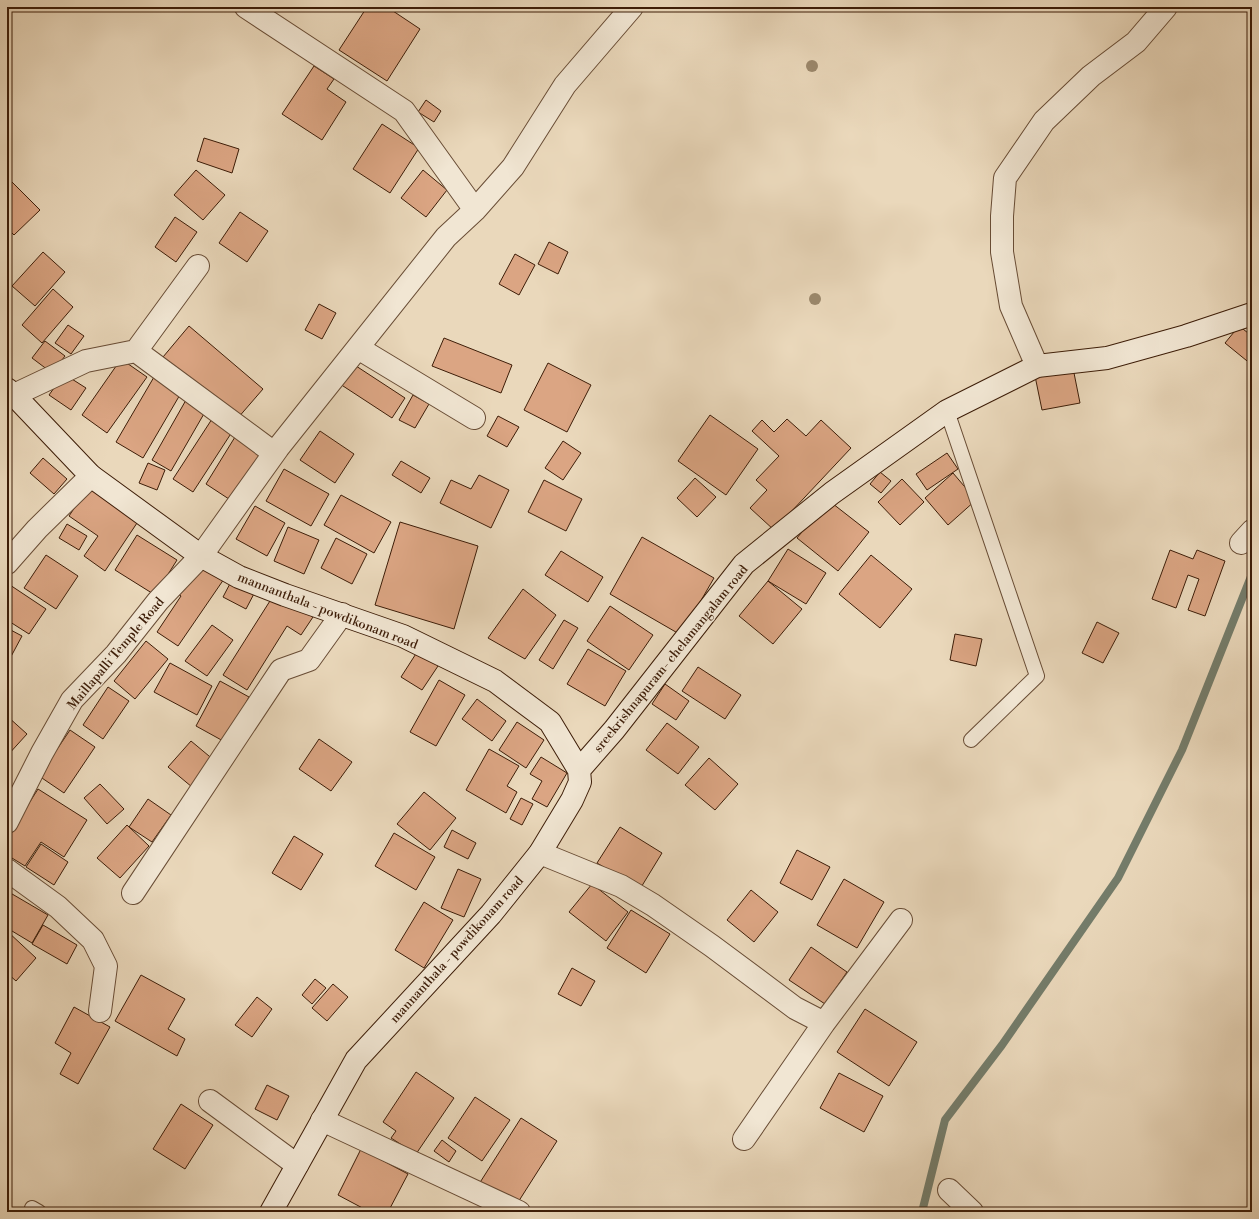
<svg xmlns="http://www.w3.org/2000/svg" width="1259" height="1219" font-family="'Libre Bodoni',serif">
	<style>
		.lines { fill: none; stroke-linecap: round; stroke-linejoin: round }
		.stream { stroke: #747c6a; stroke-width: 8 }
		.building { fill: #dba583; stroke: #3d1d08 }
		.lane-casing { stroke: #684c35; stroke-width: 16 }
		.street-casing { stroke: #684c35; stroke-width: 24 }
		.secondary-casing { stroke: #3d1d08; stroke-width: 24 }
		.lane { stroke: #f1e6d3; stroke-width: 14 }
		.street { stroke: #f1e6d3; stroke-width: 22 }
		.secondary { stroke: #f1e6d3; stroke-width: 22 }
		.tree { fill: #9b886c }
		.labels { text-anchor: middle; stroke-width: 3; stroke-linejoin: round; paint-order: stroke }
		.street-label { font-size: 13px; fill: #3d1d08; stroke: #f1e6d3 }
	</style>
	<rect width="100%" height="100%" fill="#ead8bb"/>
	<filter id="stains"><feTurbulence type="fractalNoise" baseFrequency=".005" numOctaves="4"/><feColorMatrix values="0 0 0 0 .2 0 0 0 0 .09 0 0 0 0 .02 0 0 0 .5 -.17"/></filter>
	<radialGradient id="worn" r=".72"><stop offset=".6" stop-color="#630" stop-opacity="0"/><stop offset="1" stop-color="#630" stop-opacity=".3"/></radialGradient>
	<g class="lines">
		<!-- stream -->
		<path class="stream" d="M922 1212 945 1120 1002 1045 1118 878 1182 750 1252 574"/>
	</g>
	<!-- building -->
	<path class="building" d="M367 7H387L420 29 387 81 339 50Z
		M314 66 334 79 327 89 346 102 322 140 282 114Z
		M426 100 441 111 434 122 418 112Z
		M382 124 419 148 390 193 353 169Z
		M204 138 239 149 232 173 197 161Z
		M196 170 225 195 203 220 174 195Z
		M423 170 447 190 426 217 401 198Z
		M10 180 40 210 14 235 7 228V183Z
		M240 212 268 231 247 262 219 243Z
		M175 217 197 232 176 262 155 247Z
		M549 242 568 252 558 274 538 264Z
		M43 252 65 272 35 306 12 286Z
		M515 254 535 265 519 295 499 284Z
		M53 289 73 307 42 343 22 325Z
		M319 304 336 313 322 339 305 330Z
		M68 325 84 336 71 354 55 343Z
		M189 326 263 389 237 419 163 357Z
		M1239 326 1252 336V365L1225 343Z
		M444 338 512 365 501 393 432 366Z
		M45 341 65 356 52 373 32 358Z
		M121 359 147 377 107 433 82 415Z
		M548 363 591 385 567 432 524 410Z
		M353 364 405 398 392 418 340 384Z
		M1073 368 1080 403 1042 410 1035 376Z
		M64 374 86 388 71 410 49 395Z
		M154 377 181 393 143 458 116 442Z
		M413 395 429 404 415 428 399 420Z
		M186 400 205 412 171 471 152 460Z
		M710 415 758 449 726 495 678 461Z
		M498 416 519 427 507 447 487 436Z
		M212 419 232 432 193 492 173 479Z
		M787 419 806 436 821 420 851 448 774 530 750 508 767 490 756 480 779 456 752 431 762 420 774 432Z
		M320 431 354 454 335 483 300 460Z
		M235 437 261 454 232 501 206 484Z
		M563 441 581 453 563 480 545 468Z
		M947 453 958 469 927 490 916 474Z
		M43 458 67 479 54 494 30 473Z
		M401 461 430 478 421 493 392 475Z
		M148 463 165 470 157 490 139 483Z
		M284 469 329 494 311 526 266 501Z
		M880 472 891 481 881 493 870 484Z
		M953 473 976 500 948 525 925 498Z
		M479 475 509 490 491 528 440 503 451 480 471 489Z
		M695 478 716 497 697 517 677 498Z
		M902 479 924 502 900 525 878 502Z
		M544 480 582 499 566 531 528 512Z
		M89 486 139 520 105 571 84 556 98 536 69 516Z
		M341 495 391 522 374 553 324 525Z
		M828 500 869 532 838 571 797 538Z
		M255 506 285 523 267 556 236 539Z
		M400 522 478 546 454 629 375 605Z
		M67 524 87 536 79 550 59 538Z
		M288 527 319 540 304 574 274 561Z
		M137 535 177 560 155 595 115 570Z
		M642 537 714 578 681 635 610 594Z
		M336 538 367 554 352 584 321 568Z
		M788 549 826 573 806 604 768 581Z
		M1170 550 1193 559 1197 550 1225 561 1205 616 1188 610 1199 579 1188 575 1176 608 1152 599Z
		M561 551 603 577 588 602 545 575Z
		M46 555 78 576 56 609 24 588Z
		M871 555 912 589 880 628 839 594Z
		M199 562 224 579 178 646 157 632 181 596 178 594Z
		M234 576 257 588 246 609 223 597Z
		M768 581 802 609 773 644 739 616Z
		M7 583 46 609 29 634 7 620Z
		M523 589 556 615 525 659 488 638Z
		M275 593 313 617 301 635 287 626 247 690 223 675Z
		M610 606 653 635 629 670 587 641Z
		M564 620 578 628 553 669 539 660Z
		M1097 622 1119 633 1103 663 1082 653Z
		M212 625 233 640 207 676 185 661Z
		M7 628 22 636 7 664Z
		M955 634 982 639 976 666 950 660Z
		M146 641 168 659 135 699 114 681Z
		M419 649 440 663 422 690 401 677Z
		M588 649 626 671 605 706 567 684Z
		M170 663 212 686 197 715 154 692Z
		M698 667 741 695 725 719 682 691Z
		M439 680 465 695 436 746 410 732Z
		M220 681 249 697 225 742 196 726Z
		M665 684 689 701 676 720 652 704Z
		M108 687 129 701 103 739 83 725Z
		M477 699 506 721 492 741 462 719Z
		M7 716 27 734 7 756Z
		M517 722 544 740 526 768 499 750Z
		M667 723 699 747 678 774 646 750Z
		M70 730 95 747 64 793 39 776Z
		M319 739 352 762 331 791 299 769Z
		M191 741 215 761 192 787 168 767Z
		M489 749 519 766 507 786 517 792 506 813 466 790Z
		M541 757 567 773 547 807 532 799 542 781 530 774Z
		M709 758 738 784 715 810 685 785Z
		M100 784 124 809 107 824 84 798Z
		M38 789 87 820 64 857 41 842 25 866 7 855V838Z
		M424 792 456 818 430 850 397 824Z
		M521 798 533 804 522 825 510 819Z
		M148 799 171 815 152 842 129 827Z
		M127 825 149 846 120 878 97 858Z
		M620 827 662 853 640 889 597 863Z
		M452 830 476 843 468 859 444 847Z
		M394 833 435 857 416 890 375 866Z
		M294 836 323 854 301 890 272 873Z
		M41 844 68 862 54 885 26 867Z
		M797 850 830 867 812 900 780 883Z
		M458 869 481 879 464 917 441 908Z
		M844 879 884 902 857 948 817 925Z
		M592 884 628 912 606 941 569 912Z
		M751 890 778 912 754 942 727 920Z
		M7 891 48 915 32 943 7 928Z
		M424 902 453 920 424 968 395 950Z
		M631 910 670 934 646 973 607 948Z
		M43 925 77 945 67 964 32 944Z
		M7 931 36 958 16 981 7 973Z
		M811 947 847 972 825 1004 789 980Z
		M572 968 595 981 581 1006 558 994Z
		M141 975 185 999 168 1029 185 1039 177 1056 115 1021Z
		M315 979 326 988 312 1004 302 995Z
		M333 984 348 997 327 1021 312 1008Z
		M257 997 272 1009 252 1037 235 1025Z
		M74 1007 110 1027 78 1084 60 1074 71 1053 55 1043Z
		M865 1009 917 1042 889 1086 837 1052Z
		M416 1072 454 1098 416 1154 391 1138 396 1131 383 1122Z
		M839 1073 883 1096 864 1132 820 1108Z
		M267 1085 289 1096 277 1120 255 1109Z
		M475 1097 510 1120 482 1161 448 1138Z
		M181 1104 213 1125 185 1169 153 1149Z
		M521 1118 557 1141 515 1207 479 1184Z
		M442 1140 456 1151 449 1162 434 1151Z
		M361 1149 408 1174 388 1212H370L338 1195Z"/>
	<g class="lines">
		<defs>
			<path id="lane" d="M947 411 1037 676 971 740
				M32 1208 39 1212"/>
			<path id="street" d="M246 7 404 111 475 210
				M358 348 474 418
				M136 351 274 453
				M1037 366 1011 306 1002 252V216L1005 178 1044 121 1091 76 1136 42 1166 7
				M14 395 86 361 136 351 198 266
				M1241 543 1252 531
				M7 563 37 529 91 476
				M7 822 42 753 72 700 116 654 158 601 201 556 278 448 446 237 475 210 513 167 565 85 632 7
				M540 853 621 886 653 905 712 946 795 1008 824 1023 744 1139
				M7 870 58 907 93 940 106 966 100 1011
				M133 893 281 670 309 660 342 614
				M824 1023 901 920
				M210 1101 297 1165
				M322 1120 519 1212
				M949 1190 972 1212"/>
			<path id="secondary" d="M7 389 14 395 91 476 201 556 239 577 285 595 403 636 495 681 550 722 579 770 580 782 572 800 540 853 491 914 356 1060 271 1212
				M579 770 614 730 744 564 832 493 947 411 1037 366 1107 358 1186 336 1252 314"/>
		</defs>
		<!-- lane casing -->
		<use href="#lane" class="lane-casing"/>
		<!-- street casing -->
		<use href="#street" class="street-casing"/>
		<!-- secondary casing -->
		<use href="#secondary" class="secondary-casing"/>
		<!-- lane -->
		<use href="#lane" class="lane"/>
		<!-- street -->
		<use href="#street" class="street"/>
		<!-- secondary -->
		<use href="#secondary" class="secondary"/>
	</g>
	<!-- trees -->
	<g class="tree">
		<circle cx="812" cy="66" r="6"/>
		<circle cx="815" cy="299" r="6"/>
	</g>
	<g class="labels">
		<!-- street labels -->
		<g class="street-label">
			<text transform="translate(328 610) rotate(21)" y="5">mannanthala - powdikonam road</text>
			<text transform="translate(115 653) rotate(-50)" y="5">Maillapalli Temple Road</text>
			<text transform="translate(670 658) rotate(-51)" y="5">sreekrishnapuram- chelamangalam road</text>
			<text transform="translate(456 949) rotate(-48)" y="5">mannanthala - powdikonam road</text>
		</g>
	</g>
	<!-- margin -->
	<rect width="1259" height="1219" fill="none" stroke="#ead8bb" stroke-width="24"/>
	<rect x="8" y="8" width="1243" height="1203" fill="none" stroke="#3d1d08" stroke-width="2"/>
	<rect x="12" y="12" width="1235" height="1195" fill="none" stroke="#3d1d08"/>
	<rect width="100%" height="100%" filter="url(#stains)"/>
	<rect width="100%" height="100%" fill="url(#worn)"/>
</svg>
